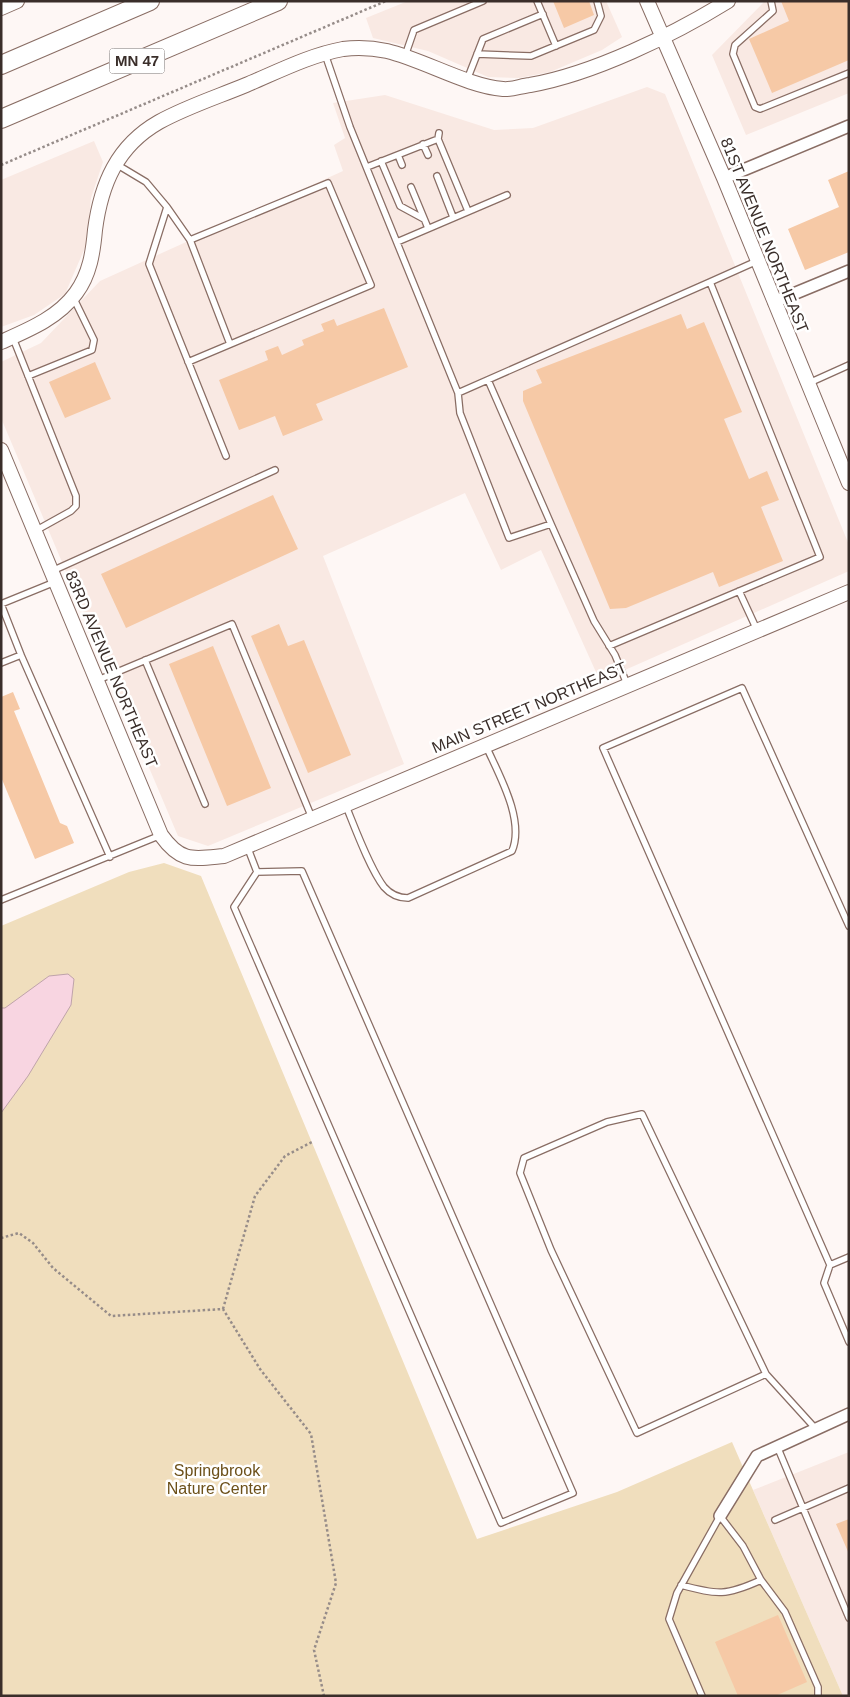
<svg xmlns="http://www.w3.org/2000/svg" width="850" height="1697" font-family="Helvetica,sans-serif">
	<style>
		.built { fill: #f9e9e3 }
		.green { fill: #f0debd }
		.water { fill: #f8d5e1; stroke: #bfa3aa }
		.building { fill: #f6c9a6 }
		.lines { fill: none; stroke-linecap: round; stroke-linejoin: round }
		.service-casing { stroke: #896d64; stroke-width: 8 }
		.minor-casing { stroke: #896d64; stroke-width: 14 }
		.tertiary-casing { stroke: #896d64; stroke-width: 16 }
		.primary-casing { stroke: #896d64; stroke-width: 20 }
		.path { stroke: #968c89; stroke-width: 2.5; stroke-dasharray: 2.5 2.5; stroke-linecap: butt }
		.service { stroke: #fff; stroke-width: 5.5 }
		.minor { stroke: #fff; stroke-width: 11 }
		.tertiary { stroke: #fff; stroke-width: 14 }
		.primary { stroke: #fff; stroke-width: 18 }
		.labels { text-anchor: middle; stroke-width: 5; stroke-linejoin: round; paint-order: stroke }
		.shield { fill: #fff; stroke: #756d6a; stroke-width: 1 }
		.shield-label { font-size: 15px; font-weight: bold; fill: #3a2e2a }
		.street-label { font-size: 16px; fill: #3a2e2a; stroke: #fff }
		.park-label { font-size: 16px; fill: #6c5019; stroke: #fff }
	</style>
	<rect width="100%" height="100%" fill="#fef7f5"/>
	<!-- built -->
	<path class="built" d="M408 1H606L622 37 602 50 550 72 519 78 488 77 428 51 373 38 366 18Z
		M765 1H849V93L746 135 712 55Z
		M647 87 665 94 849 545V571L600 681 541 550 501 570 465 493 323 556 404 764 208 846 178 836 1 418V362L41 343 100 281 343 171 334 145 345 138 333 103 385 95 494 130 533 128Z
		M94 141 103 162 91 198 87 243 65 294 34 315 1 327V180Z
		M849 1452V1696H843L753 1490Z"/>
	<!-- green -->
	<path class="green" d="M164 863 201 876 477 1539 617 1492 732 1442 843 1696H1V926L129 872Z"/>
	<!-- water -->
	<path class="water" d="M68 974 74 979 71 1005 28 1076 1 1113V1008H5L49 976Z"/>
	<!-- building -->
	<path class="building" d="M553 1H589L594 15 564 28Z
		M781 1H849V60L772 93 749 39 789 21Z
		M849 171V252L805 270 788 229 839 207 828 180Z
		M384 308 408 367 316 404 323 420 283 436 275 416 239 430 219 380 268 360 265 351 278 346 282 355 304 345 302 340 324 331 321 324 334 319 337 326Z
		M681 314 687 329 704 322 742 412 724 419 749 479 767 471 779 500 761 507 783 561 719 587 713 572 626 608 610 609 523 401V391L542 383 536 370Z
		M95 362 111 399 65 418 49 382Z
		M273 495 298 549 126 628 101 574Z
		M279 624 288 646 304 640 351 755 308 773 251 636Z
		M213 646 271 788 227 806 169 664Z
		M13 692 20 709 14 711 60 823 67 826 74 843 35 859 1 777V697Z
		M849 1519V1554L836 1524Z
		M778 1615 807 1682 775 1696H738L715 1642Z"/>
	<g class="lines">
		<defs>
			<path id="service" d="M537 1 556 46
				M771 1 773 11 735 45 733 54 755 107 760 109 849 73
				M325 54 350 127 458 393 460 413 509 538 551 524 594 621 615 655 627 684
				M477 54 531 56 594 30 601 16 597 1
				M405 56 414 30 483 1
				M467 80 483 39 543 14
				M438 139 468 211
				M423 144 428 155
				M398 155 402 165
				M381 161 400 206 424 219
				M116 164 146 182 167 207 149 264 226 456
				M367 167 438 139 439 133
				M437 176 453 217
				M411 187 428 228
				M167 207 190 240 328 183 371 285 188 362
				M190 240 230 344
				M397 242 507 195
				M13 338 76 496V506L71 511 35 531
				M28 376 92 350 94 340 74 299
				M488 380 551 524
				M809 383 849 365
				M458 393 710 282
				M52 571 275 470
				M739 591 757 630
				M1 604 55 582
				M1 604 21 655
				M609 646 820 557 710 282 757 261
				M145 660 205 804
				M1 663 21 655 110 857
				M98 680 232 624 312 818
				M346 806C355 828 370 869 384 887 391 895 398 898 408 898L512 851C525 820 499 775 486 746
				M247 846 257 872 234 907 501 1523 573 1493 302 871 257 872
				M1 900 161 835
				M849 926 742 688 603 748 830 1265 824 1283 849 1342
				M830 1265 849 1257
				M766 1374 642 1114 607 1122 524 1158 520 1173 551 1250 637 1433 766 1374 815 1428
				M777 1446 849 1618
				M775 1520 849 1488
				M681 1585C718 1595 726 1596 761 1580
				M702 1696 669 1619 677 1593 720 1516 743 1546 761 1580 785 1612 818 1687V1696"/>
			<path id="minor" d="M724 178 849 126
				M774 302 849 271
				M720 1516 757 1456 849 1414"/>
			<path id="tertiary" d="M647 1 724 178 849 483
				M1 8 17 1
				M1 342C28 330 58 318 76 293 90 274 93 252 95 230 101 184 117 146 159 122 186 107 217 97 246 85 277 72 310 55 343 49 358 47 373 48 387 51 424 60 467 86 503 89 511 90 521 86 530 85 593 74 673 35 728 1
				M1 450 161 835C181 863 193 859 224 856L849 592"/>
			<path id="primary" d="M1 65 150 1
				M1 119 278 1"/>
		</defs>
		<!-- service casing -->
		<use href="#service" class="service-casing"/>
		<!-- minor casing -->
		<use href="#minor" class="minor-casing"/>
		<!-- tertiary casing -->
		<use href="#tertiary" class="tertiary-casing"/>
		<!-- primary casing -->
		<use href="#primary" class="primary-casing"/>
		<!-- path -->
		<path class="path" d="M1 165 386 1
			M1 1238 19 1233 33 1243 53 1268 111 1316 223 1309 260 1369 311 1434 336 1583 314 1650 324 1696
			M223 1309 255 1196 285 1156 312 1142"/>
		<!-- service -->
		<use href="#service" class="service"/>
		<!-- minor -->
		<use href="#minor" class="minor"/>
		<!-- tertiary -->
		<use href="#tertiary" class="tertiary"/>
		<!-- primary -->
		<use href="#primary" class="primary"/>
	</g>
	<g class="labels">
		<!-- shield labels -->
		<rect class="shield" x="109.5" y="48.5" width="55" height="25" rx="4"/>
		<g class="shield-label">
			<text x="137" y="66">MN 47</text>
		</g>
		<!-- street labels -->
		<g class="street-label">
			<text transform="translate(765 235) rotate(68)" y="6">81ST AVENUE NORTHEAST</text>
			<text transform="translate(112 669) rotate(67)" y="6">83RD AVENUE NORTHEAST</text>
			<text transform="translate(529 707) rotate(-23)" y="6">MAIN STREET NORTHEAST</text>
		</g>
		<!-- park labels -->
		<g class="park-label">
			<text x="217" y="1476">Springbrook<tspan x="217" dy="18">Nature Center</tspan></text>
		</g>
	</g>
	<!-- border -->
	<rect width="850" height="1697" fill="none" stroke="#3a2e2a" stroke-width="5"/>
</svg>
